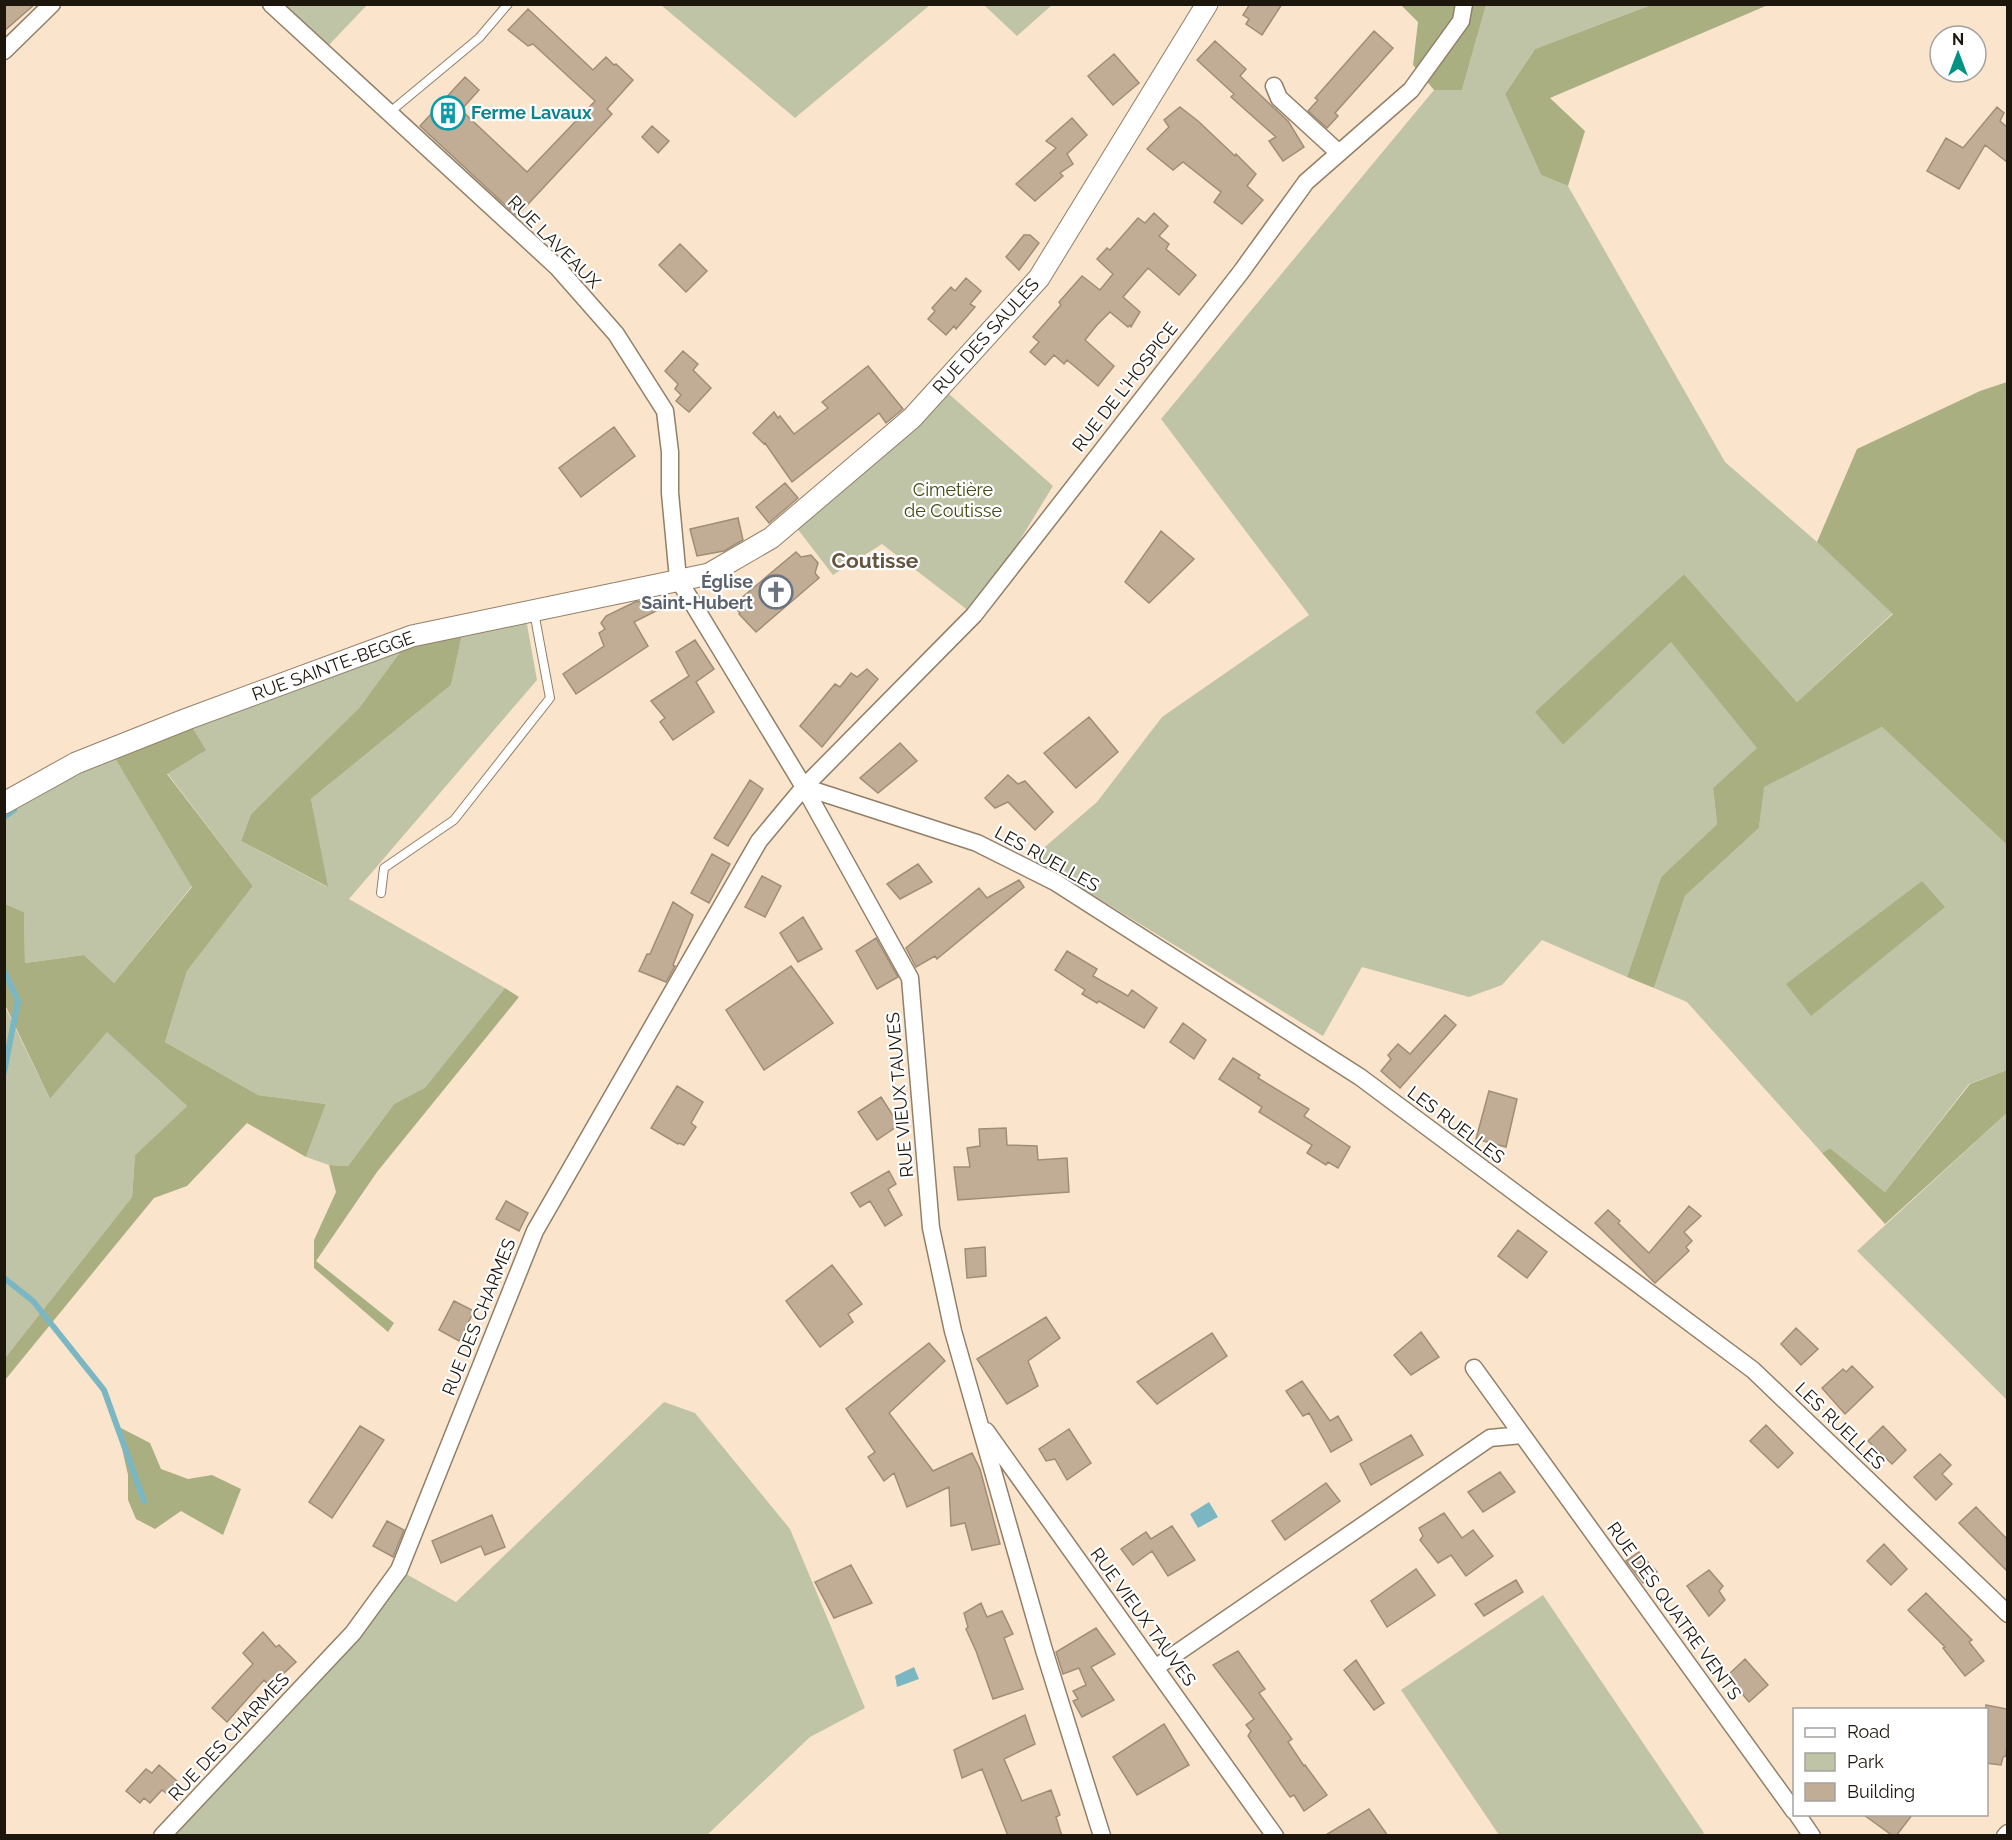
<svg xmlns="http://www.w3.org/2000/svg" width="2012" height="1840" font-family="Raleway,sans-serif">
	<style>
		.green { fill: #c0c4a7 }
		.forest { fill: #a9af80 }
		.water { fill: #7ab7c2 }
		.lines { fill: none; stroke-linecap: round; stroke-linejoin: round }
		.stream { stroke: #7ab7c2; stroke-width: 6 }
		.building { fill: #c1ad95; stroke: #a08d76; stroke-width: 1.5 }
		.service-casing { stroke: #927f68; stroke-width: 10 }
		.minor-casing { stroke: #927f68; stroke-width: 19 }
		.tertiary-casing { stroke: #927f68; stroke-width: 23 }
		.service { stroke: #fff; stroke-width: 8 }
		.minor { stroke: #fff; stroke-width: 16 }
		.tertiary { stroke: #fff; stroke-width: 21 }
		.labels { text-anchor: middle; stroke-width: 4.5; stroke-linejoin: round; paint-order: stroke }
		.culture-label { font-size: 18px; font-weight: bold; fill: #0d838f; stroke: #fff; text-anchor: start }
		.street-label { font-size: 18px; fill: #1d160d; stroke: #fff }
		.park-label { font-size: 18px; fill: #454912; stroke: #fff }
		.worship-label { font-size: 18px; font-weight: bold; fill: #5b616d; stroke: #fff; text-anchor: end }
		.quarter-label { font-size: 21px; font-weight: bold; fill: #66543f; stroke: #fff }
	</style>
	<rect width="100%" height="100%" fill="#fae5cc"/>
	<!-- green -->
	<path class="green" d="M283 5H367L328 46Z
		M661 5H930L795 118Z
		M984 5H1052L1017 36Z
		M1486 5H1651L1535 49 1505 94 1541 175 1568 186 1725 462 1817 542 1893 613 1797 702 1684 574 1536 712 1563 745 1671 641 1758 748 1713 788 1717 824 1661 877 1627 977 1542 940 1502 985 1469 997 1362 967 1323 1036 1032 858 1097 802 1162 717 1309 615 1161 419 1434 90H1462Z
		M949 394 1053 486 974 615 882 544 833 575 796 527Z
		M525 613 537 680 349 899 505 988 425 1089 394 1104 348 1166 329 1165 306 1157 326 1104 258 1095 165 1042 187 971 253 886 167 773 187 719 412 636 359 708 251 814 241 841 327 887 311 799 451 685 464 626Z
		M1882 727 2007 845V1070L1969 1084 1885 1192 1830 1148 1822 1153 1687 1002 1654 988 1685 896 1759 828 1763 787Z
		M110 750 192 886 114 983 84 955 25 963 24 912 5 904V803Z
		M4 1005 50 1099 107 1031 187 1106 135 1155 132 1197 5 1358Z
		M2007 1113V1400L1857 1251Z
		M664 1402 695 1413 790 1529 865 1708 810 1737 707 1835 162 1836 399 1570 456 1602Z
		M1543 1595 1704 1833 1701 1835H1499L1401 1690Z"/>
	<!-- forest -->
	<path class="forest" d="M1401 5H1486L1462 90H1434L1413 65 1418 22Z
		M1651 5H1768L1550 98 1585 131 1568 186 1541 175 1505 94 1535 49Z
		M2007 382V845L1882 727 1764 787 1759 828 1685 896 1654 988 1627 977 1661 877 1717 824 1713 788 1757 748 1671 642 1563 745 1535 712 1684 574 1797 702 1893 614 1817 542 1857 449 1980 391Z
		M464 626 451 685 311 799 328 887 241 841 251 814 359 708 412 636Z
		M187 719 206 750 167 774 253 886 187 971 165 1042 258 1095 326 1104 306 1157 247 1123 187 1186 154 1198 5 1380V1358L132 1197 135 1155 187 1106 107 1032 50 1099 5 1005V904L24 912 25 963 84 955 114 983 192 887 110 750Z
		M1922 881 1945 907 1811 1016 1786 984Z
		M505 988 519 997 377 1172 316 1261 394 1323 388 1332 314 1268V1240L336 1192 329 1165 348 1166 394 1104 425 1088Z
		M2007 1070V1113L1885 1224 1822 1153 1830 1148 1885 1192 1970 1084Z
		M117 1426 150 1443 161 1469 188 1479 212 1475 241 1489 223 1535 181 1511 155 1529 136 1519 128 1500V1475Z"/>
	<!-- water -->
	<path class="water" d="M1209 1502 1218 1517 1198 1528 1190 1514Z
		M914 1667 919 1679 897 1687 895 1676Z"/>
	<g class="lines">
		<!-- stream -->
		<path class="stream" d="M4 817 14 810
			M4 971 18 1001 4 1072
			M4 1278 33 1301 104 1390 144 1501"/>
	</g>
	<!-- building -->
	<path class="building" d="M4 4H35L4 31Z
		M1250 4H1282L1262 35 1246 24 1249 19 1243 15Z
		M528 9 593 70 606 57 614 65 616 64 633 80 607 109 612 114 517 216 420 126 465 77 479 90 461 110 527 172 595 101 533 44 528 46 508 30Z
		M1374 31 1393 48 1335 113 1338 116 1327 128 1308 111 1318 100 1315 98Z
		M1215 41 1246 69 1240 76 1288 121 1304 147 1283 161 1269 141 1276 137 1231 97 1234 94 1197 60Z
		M1114 54 1139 83 1113 105 1088 76Z
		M1180 107 1198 121 1235 156 1236 154 1256 174 1247 186 1263 200 1242 224 1214 202 1221 192 1183 162 1173 170 1147 149 1169 127 1164 120Z
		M1997 107 2004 113 2000 121 2007 127V162L1985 145 1959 189 1927 171 1946 138 1963 148Z
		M1072 118 1087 135 1067 154 1073 164 1060 173 1063 176 1035 201 1016 184 1056 148 1046 141Z
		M652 126 669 141 658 153 642 137Z
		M1154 213 1168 226 1159 236 1169 244 1166 249 1196 275 1179 295 1148 268 1123 297 1140 312 1131 327 1130 325 1128 327 1110 312 1097 325 1085 340 1114 366 1098 386 1067 360 1064 364 1054 355 1045 365 1030 352 1039 342 1033 337 1061 305 1059 302 1082 276 1100 290 1113 274 1097 259 1107 248 1110 250 1138 218 1145 223Z
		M1024 235H1030L1039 243 1019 270 1006 257Z
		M680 244 707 271 686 292 659 265Z
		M966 278 981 291 970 304 975 307 956 329 954 326 946 335 928 319 935 311 932 308 951 287 955 291Z
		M683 351 698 364 693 370 711 388 689 412 676 401 681 395 675 389 678 384 665 371Z
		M868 366 903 409 886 423 879 413 792 482 765 443 764 444 753 433 774 412 778 418 780 416 794 434 828 408 822 402Z
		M614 427 635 456 581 497 559 468Z
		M785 483 798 498 769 523 756 507Z
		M738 518 743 540 724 551 697 556 690 529Z
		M1161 531 1194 559 1149 603 1125 582Z
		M796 552 801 557 811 555 818 563 815 573 819 578 756 632 739 614 740 613 733 605Z
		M649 600 656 611 634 622 648 646 576 694 563 674 604 646 599 633 605 629 601 623 606 616 635 602Z
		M695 640 714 669 696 682 714 712 673 740 660 722 665 718 651 701 689 676 676 652Z
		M867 669 878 679 822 747 800 726 835 684 840 687 851 673 857 677Z
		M1089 717 1118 752 1076 788 1044 753Z
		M900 743 917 761 878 793 860 778Z
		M1008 775 1018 784 1025 781 1053 812 1035 830 1008 802 995 808 985 798Z
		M750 780 763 789 728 846 714 838Z
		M712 854 730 864 709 903 691 893Z
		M918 864 932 882 900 899 887 884Z
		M762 876 781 886 765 917 745 907Z
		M1019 880 1024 887 937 959 935 956 916 967 906 948 979 888 987 898Z
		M673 902 693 915 673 965 675 966 666 982 639 971 647 954H650Z
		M803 917 822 949 798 962 780 933Z
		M876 938 898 977 877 989 856 951Z
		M1067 951 1097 969 1093 976 1128 996 1132 990 1157 1008 1144 1028 1099 1001 1097 1003 1082 994 1085 990 1055 970Z
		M791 966 833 1023 764 1070 726 1010Z
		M1445 1015 1456 1025 1400 1088 1381 1071 1391 1059 1388 1055 1398 1044 1410 1054Z
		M1183 1023 1206 1040 1194 1059 1170 1042Z
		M1233 1058 1260 1075 1258 1078 1309 1109 1304 1116 1350 1147 1338 1168 1328 1162 1326 1165 1307 1153 1312 1145 1259 1112 1262 1107 1219 1079Z
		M677 1086 703 1102 691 1123 696 1127 684 1145 679 1143 678 1144 651 1128Z
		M1489 1091 1517 1099 1506 1147 1476 1139Z
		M881 1097 899 1125 877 1140 858 1112Z
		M1006 1128 1007 1145 1037 1146 1038 1160 1067 1158 1069 1192 958 1200 954 1167H970L967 1148 980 1146 979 1129Z
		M889 1171 896 1184 888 1189 902 1215 885 1226 870 1201 860 1207 851 1193Z
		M506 1201 528 1213 519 1231 496 1219Z
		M1689 1206 1701 1216 1684 1232 1692 1241 1686 1247 1689 1251 1655 1283 1595 1223 1608 1210 1620 1221 1618 1223 1649 1253Z
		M1518 1230 1547 1252 1527 1278 1498 1256Z
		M985 1247 986 1276 967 1278 965 1249Z
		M832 1265 862 1304 848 1314 853 1322 820 1347 786 1301Z
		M454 1301 474 1311 459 1341 439 1330Z
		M1046 1317 1060 1338 1028 1361 1038 1386 1007 1404 977 1359Z
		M1796 1328 1818 1349 1801 1365 1781 1344Z
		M1421 1332 1439 1357 1411 1375 1394 1355Z
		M1212 1333 1227 1356 1157 1404 1137 1382Z
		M929 1343 945 1361 889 1413 933 1471 972 1453 980 1469 1000 1544 972 1550 965 1523 951 1526 949 1487 907 1507 894 1473 884 1481 868 1457 875 1452 846 1409Z
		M1852 1366 1873 1387 1845 1414 1822 1388 1843 1369 1846 1372Z
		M1302 1381 1330 1421 1338 1416 1352 1440 1331 1452 1309 1413 1303 1416 1286 1391Z
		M1766 1425 1793 1453 1778 1468 1750 1441Z
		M360 1426 384 1440 332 1518 309 1502Z
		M1883 1426 1906 1450 1892 1464 1868 1441Z
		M1069 1429 1091 1463 1067 1480 1055 1459 1046 1461 1039 1449Z
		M1411 1435 1423 1455 1371 1485 1360 1464Z
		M1940 1454 1951 1465 1942 1474 1952 1484 1936 1500 1914 1477Z
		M1500 1472 1515 1492 1483 1512 1468 1492Z
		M1326 1483 1340 1501 1285 1540 1272 1521Z
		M1976 1507 2007 1539V1571L1959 1523Z
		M1444 1513 1462 1538 1473 1530 1493 1556 1466 1576 1451 1555 1438 1563 1420 1540 1423 1536 1419 1528Z
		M492 1515 505 1547 485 1555 481 1546 441 1563 432 1541Z
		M387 1521 404 1530 393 1557 373 1546Z
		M1172 1526 1195 1560 1168 1576 1152 1551 1133 1565 1121 1549 1146 1532 1151 1539Z
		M1884 1544 1907 1569 1891 1585 1867 1561Z
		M1639 1552 1657 1572 1643 1583 1626 1561Z
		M851 1565 872 1603 834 1618 815 1582Z
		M1416 1569 1435 1595 1387 1627 1371 1601Z
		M1709 1570 1723 1586 1719 1591 1725 1600 1709 1616 1687 1586Z
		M1516 1580 1523 1592 1484 1616 1475 1604Z
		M1926 1593 1972 1640 1969 1642 1984 1661 1965 1676 1943 1648 1945 1647 1908 1610Z
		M981 1603 987 1617 1002 1611 1013 1634 1004 1638 1023 1689 993 1699 976 1651 966 1629 968 1627 964 1613Z
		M1096 1628 1115 1654 1091 1667 1114 1700 1082 1717 1073 1701 1078 1699 1073 1691 1086 1685 1079 1668 1063 1674 1056 1652Z
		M263 1632 276 1647 279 1645 296 1662 270 1686 264 1680 227 1722 212 1708 253 1664 243 1653Z
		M1238 1651 1265 1689 1259 1693 1292 1739 1288 1742 1304 1766 1305 1765 1327 1795 1304 1811 1294 1795 1290 1797 1248 1736 1251 1731 1246 1725 1254 1719 1213 1665Z
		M1745 1659 1768 1685 1749 1702 1727 1676Z
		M1356 1660 1384 1703 1374 1710 1344 1670Z
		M1986 1705 2007 1709V1743L2006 1756 2003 1757 2001 1765 1986 1763Z
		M1025 1715 1035 1744 1004 1759 1022 1801 1051 1790 1060 1815 1056 1817 1062 1836H1008L982 1769 962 1778 954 1750Z
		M1164 1724 1189 1765 1137 1795 1113 1757Z
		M159 1765 177 1781 166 1793 162 1790 150 1803 144 1798 140 1803 126 1791 146 1769 152 1773Z
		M1369 1809 1388 1836H1324Z
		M1864 1815H1912L1896 1836H1893Z"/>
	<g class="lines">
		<defs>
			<path id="service" d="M390 112 479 38 508 4
				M381 893 384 868 454 820 550 698 534 612"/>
			<path id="minor" d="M271 4 557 267 616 334 665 411 670 452V493L678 579 804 787 910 978 931 1228 953 1331 1044 1650 1102 1836
				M4 51 52 4
				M1274 86 1279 98 1339 153
				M804 787 977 843 1055 882 1360 1077 1753 1370 2008 1614
				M1474 1368 1794 1811
				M986 1431 1275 1836
				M1155 1668 1490 1438 1522 1435
				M1797 1814 1812 1836
				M162 1836 353 1633 399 1570 535 1231 759 841 804 787 974 615 1241 272 1306 182 1411 90 1461 21 1464 4
				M2005 1836 2008 1833"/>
			<path id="tertiary" d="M4 803 76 763 187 719 412 636 709 574 771 538 912 418 1039 278 1207 4"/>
		</defs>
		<!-- service casing -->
		<use href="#service" class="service-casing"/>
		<!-- minor casing -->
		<use href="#minor" class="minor-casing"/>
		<!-- tertiary casing -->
		<use href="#tertiary" class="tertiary-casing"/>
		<!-- service -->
		<use href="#service" class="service"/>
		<!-- minor -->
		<use href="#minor" class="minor"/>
		<!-- tertiary -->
		<use href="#tertiary" class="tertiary"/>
	</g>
	<!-- icons -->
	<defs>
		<symbol id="building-ring" viewBox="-11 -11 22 22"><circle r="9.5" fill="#fff" stroke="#0f9aa8" stroke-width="1.5"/><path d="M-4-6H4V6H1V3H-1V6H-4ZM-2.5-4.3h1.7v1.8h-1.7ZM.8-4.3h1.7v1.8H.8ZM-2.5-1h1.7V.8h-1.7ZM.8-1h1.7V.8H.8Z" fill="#0f9aa8"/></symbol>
		<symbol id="church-ring" viewBox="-11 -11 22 22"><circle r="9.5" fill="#fff" stroke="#6b7280" stroke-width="1.5"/><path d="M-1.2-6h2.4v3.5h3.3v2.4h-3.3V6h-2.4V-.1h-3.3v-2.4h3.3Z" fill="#6b7280"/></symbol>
	</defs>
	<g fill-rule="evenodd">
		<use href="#building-ring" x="429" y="94" width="38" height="38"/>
		<use href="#church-ring" x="757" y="573" width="38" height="38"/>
	</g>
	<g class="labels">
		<!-- culture labels -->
		<g class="culture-label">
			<text x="471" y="119">Ferme Lavaux</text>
		</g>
		<!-- street labels -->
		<g class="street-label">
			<text transform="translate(554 242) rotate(45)" y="6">RUE LAVEAUX</text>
			<text transform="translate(986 336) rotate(-48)" y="6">RUE DES SAULES</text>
			<text transform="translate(1125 387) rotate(-52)" y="6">RUE DE L'HOSPICE</text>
			<text transform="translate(333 666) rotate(-20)" y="6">RUE SAINTE-BEGGE</text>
			<text transform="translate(1047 859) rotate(29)" y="6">LES RUELLES</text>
			<text transform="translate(900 1095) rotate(-95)" y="6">RUE VIEUX TAUVES</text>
			<text transform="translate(1456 1125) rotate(37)" y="6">LES RUELLES</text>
			<text transform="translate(479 1317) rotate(-68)" y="6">RUE DES CHARMES</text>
			<text transform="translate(1840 1426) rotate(44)" y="6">LES RUELLES</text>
			<text transform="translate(1674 1611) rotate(54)" y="6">RUE DES QUATRE VENTS</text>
			<text transform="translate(1143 1617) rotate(54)" y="6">RUE VIEUX TAUVES</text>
			<text transform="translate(229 1737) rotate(-47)" y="6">RUE DES CHARMES</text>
		</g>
		<!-- park labels -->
		<g class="park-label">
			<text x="953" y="496">Cimetière<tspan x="953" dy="21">de Coutisse</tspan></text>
		</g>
		<!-- worship labels -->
		<g class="worship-label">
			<text x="753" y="588">Église<tspan x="753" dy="21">Saint-Hubert</tspan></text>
		</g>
		<!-- quarter labels -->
		<g class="quarter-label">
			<text x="875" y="568">Coutisse</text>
		</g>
	</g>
	<!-- border -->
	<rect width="2012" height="1840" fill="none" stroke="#1d160d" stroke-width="12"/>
	<!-- legend -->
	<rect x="1793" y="1708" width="195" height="108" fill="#ffffff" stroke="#a5a29e" stroke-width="1.5"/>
	<rect x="1805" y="1728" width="30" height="9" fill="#ffffff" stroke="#a5a29e" stroke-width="1.5"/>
	<text x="1847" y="1738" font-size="18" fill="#1d160d">Road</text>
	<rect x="1805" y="1753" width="30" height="18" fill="#c0c4a7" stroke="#a5a29e" stroke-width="1.5"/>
	<text x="1847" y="1768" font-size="18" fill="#1d160d">Park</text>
	<rect x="1805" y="1783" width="30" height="18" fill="#c1ad95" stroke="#a5a29e" stroke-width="1.5"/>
	<text x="1847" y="1798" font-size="18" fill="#1d160d">Building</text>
	<!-- north arrow -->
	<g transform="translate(1958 54)"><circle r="28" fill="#ffffff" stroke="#a5a29e" stroke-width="1.5"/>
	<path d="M0-4.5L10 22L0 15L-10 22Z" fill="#009382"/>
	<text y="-9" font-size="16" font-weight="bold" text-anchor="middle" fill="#1d160d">N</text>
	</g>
</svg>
